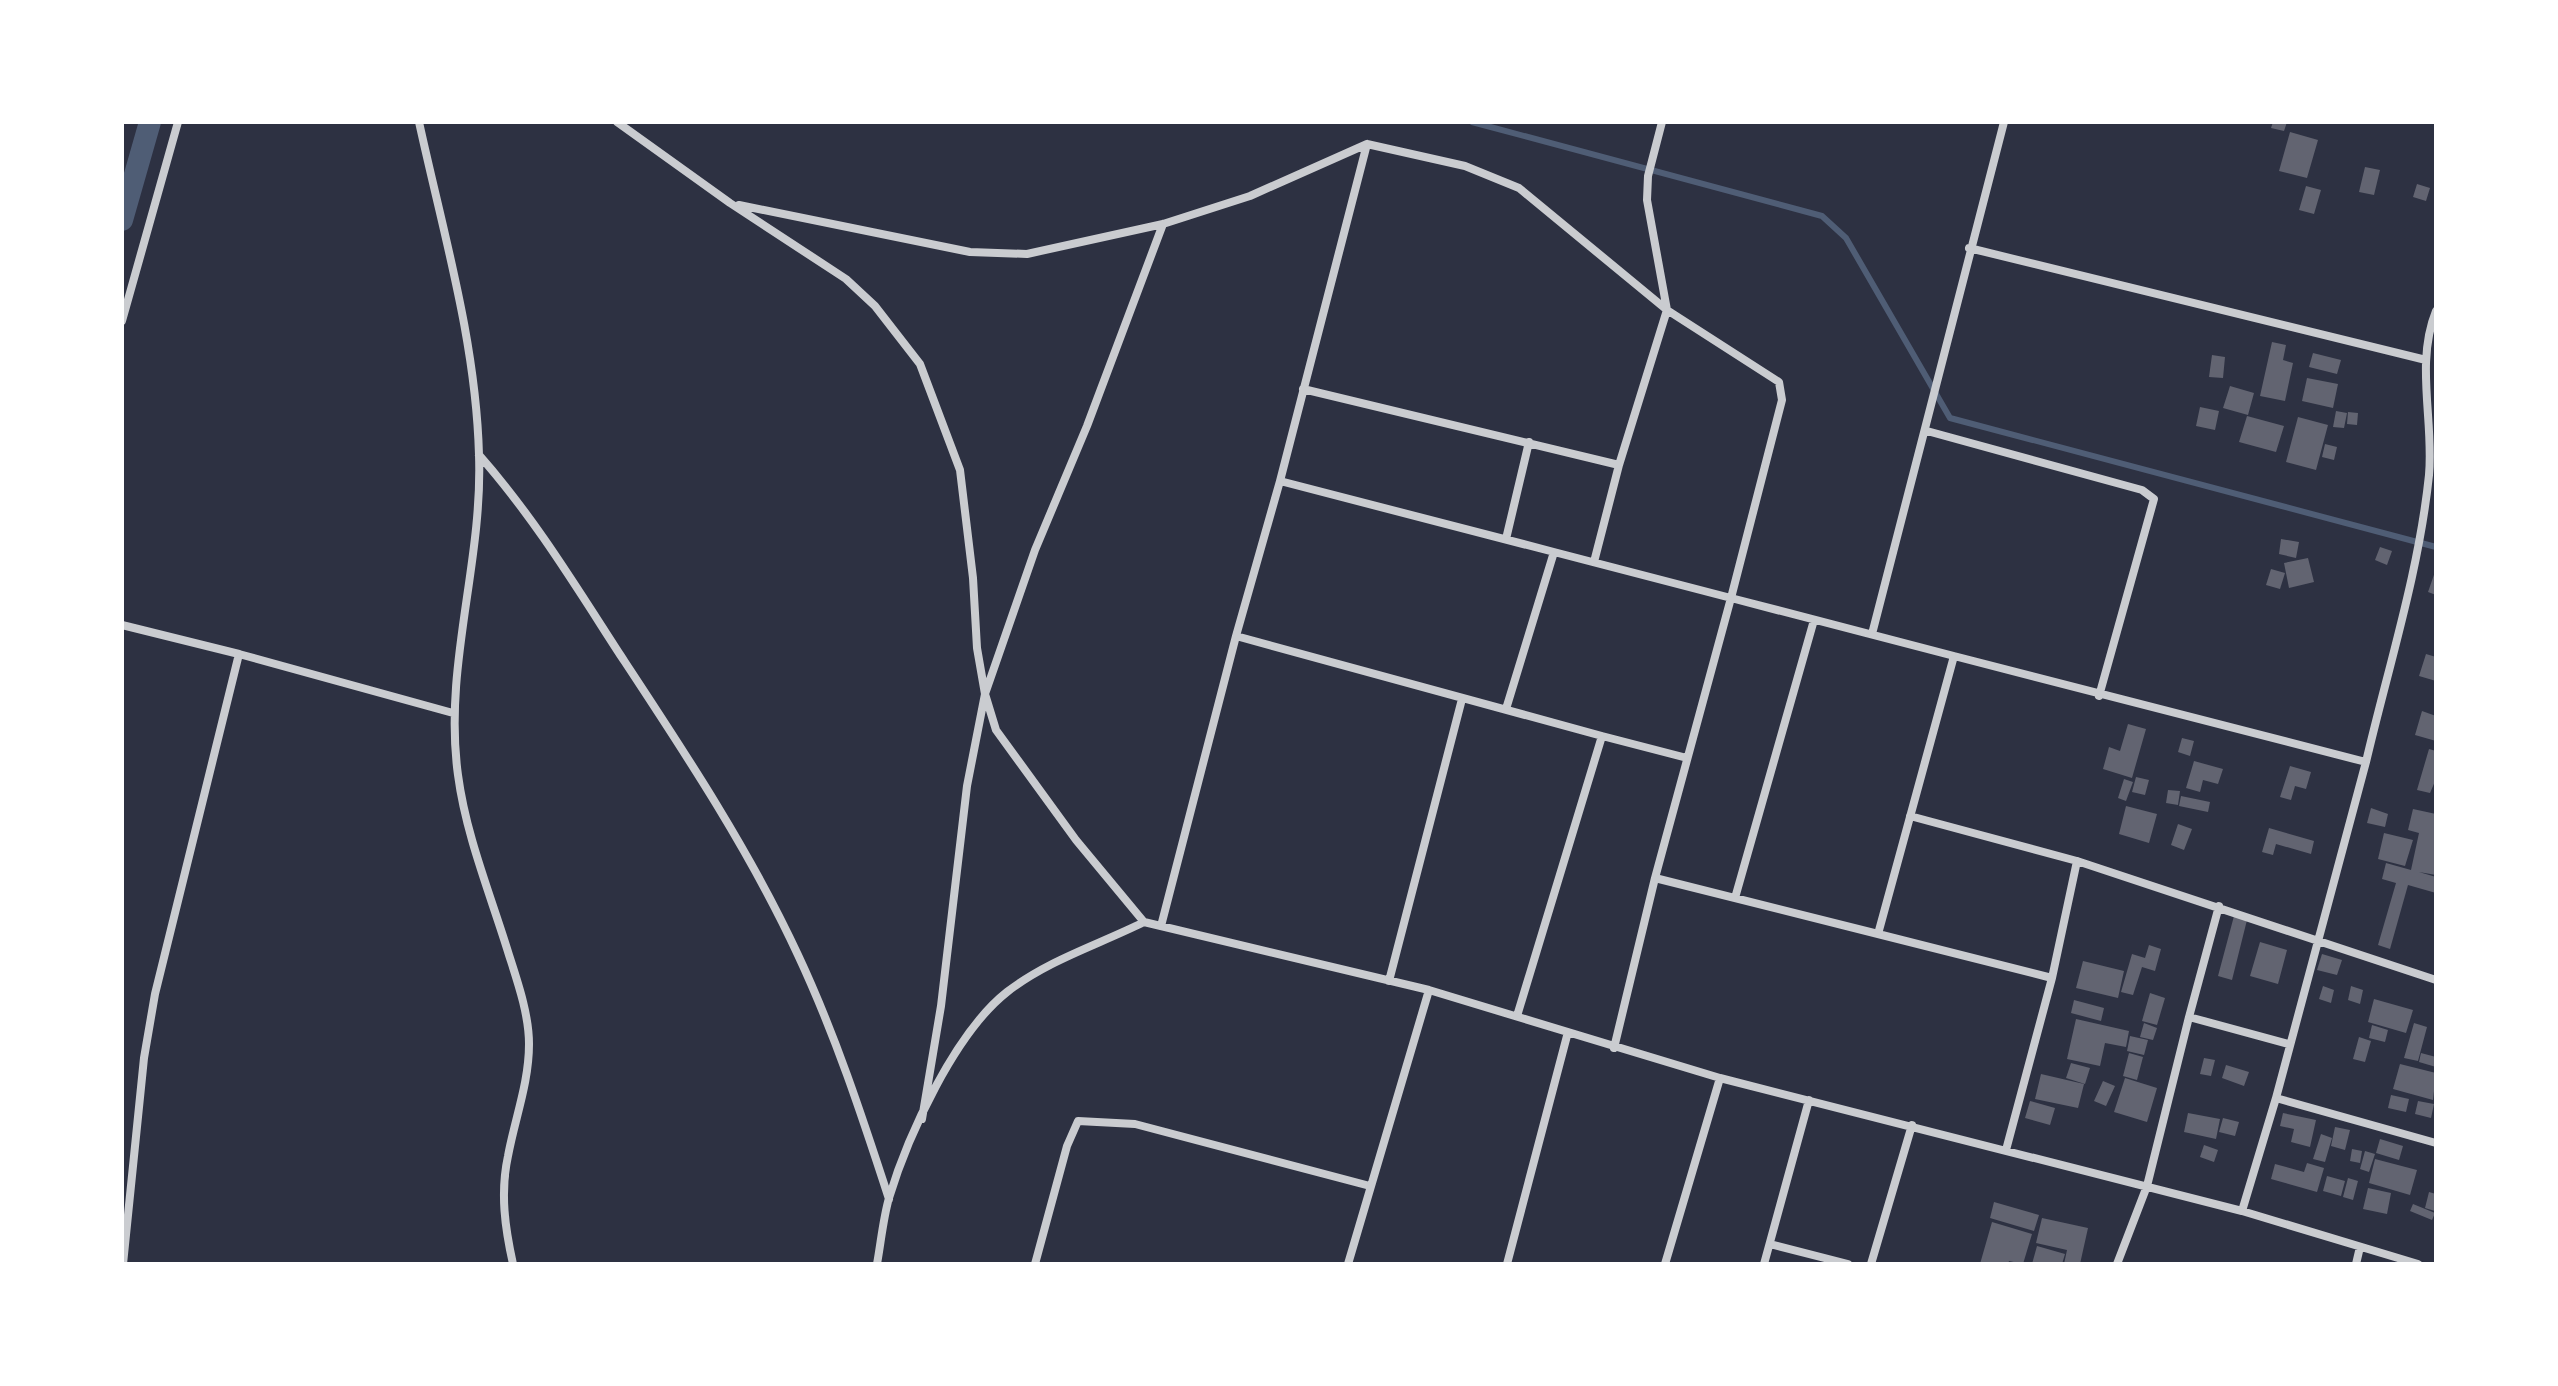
<svg xmlns="http://www.w3.org/2000/svg" width="2558" height="1386" font-family="'Exo 2',sans-serif">
	<style>
		.lines { fill: none; stroke-linecap: round; stroke-linejoin: round }
		.stream { stroke: #4f5d75; stroke-width: 6 }
		.canal { stroke: #4f5d75; stroke-width: 22 }
		.building { fill: #626471 }
		.minor { stroke: #caccd0; stroke-width: 8 }
	</style>
	<rect width="100%" height="100%" fill="#2d3142"/>
	<g class="lines">
		<!-- stream -->
		<path class="stream" d="M1472 122 1822 216 1846 238 1950 418 2436 547"/>
		<!-- canal -->
		<path class="canal" d="M122 220 150 122"/>
	</g>
	<!-- building -->
	<path class="building" d="M2273 122H2287L2284 131 2271 128Z
		M2290 132 2318 140 2307 178 2279 171Z
		M2365 167 2380 170 2374 195 2359 192Z
		M2417 184 2430 188 2426 201 2413 197Z
		M2306 186 2321 190 2314 214 2299 210Z
		M2272 342 2286 345 2283 360 2293 363 2285 401 2260 396Z
		M2313 353 2341 360 2337 374 2309 367Z
		M2212 355 2225 357 2223 378 2209 377Z
		M2307 378 2338 384 2333 408 2302 401Z
		M2230 386 2254 393 2248 415 2223 408Z
		M2200 407 2219 411 2215 430 2196 426Z
		M2336 411 2347 413 2344 428 2333 427Z
		M2348 412 2358 413 2357 425 2347 424Z
		M2247 416 2284 426 2276 452 2239 442Z
		M2298 417 2328 425 2316 470 2286 462Z
		M2325 444 2337 447 2334 460 2322 457Z
		M2281 539 2299 542 2296 558 2279 554Z
		M2380 547 2392 551 2387 565 2375 560Z
		M2308 558 2314 582 2289 588 2284 563Z
		M2271 569 2285 573 2280 589 2266 585Z
		M2436 569V595L2428 592Z
		M2426 654 2436 657V681L2419 676Z
		M2422 711 2436 716V741L2415 735Z
		M2128 724 2146 729 2132 778 2103 769 2109 747 2120 751Z
		M2182 738 2194 741 2190 756 2178 752Z
		M2429 749 2436 751V779L2430 793 2417 790Z
		M2194 761 2223 769 2218 784 2203 780 2200 792 2186 788Z
		M2290 766 2311 772 2306 789 2295 786 2291 800 2280 797Z
		M2136 777 2149 780 2145 795 2132 792Z
		M2124 779 2133 782 2126 801 2118 798Z
		M2168 790 2180 791 2178 805 2166 803Z
		M2181 796 2210 802 2208 812 2179 806Z
		M2126 806 2157 814 2149 843 2119 834Z
		M2371 808 2388 814 2385 827 2367 823Z
		M2413 809 2436 814V875L2419 872 2436 877V893L2408 885 2390 949 2378 945 2396 883 2382 879 2386 863 2411 870 2419 833 2408 830Z
		M2178 824 2192 829 2184 850 2171 845Z
		M2269 828 2314 841 2311 854 2276 844 2273 855 2262 852Z
		M2384 833 2413 840 2405 866 2378 859Z
		M2234 916 2247 920 2232 980 2218 976Z
		M2260 942 2287 950 2278 984 2250 976Z
		M2149 945 2161 949 2155 971 2142 967 2133 995 2121 992 2132 954 2145 958Z
		M2322 954 2342 960 2337 975 2317 970Z
		M2083 961 2124 971 2118 998 2076 988Z
		M2323 986 2334 990 2331 1003 2319 999Z
		M2351 986 2363 990 2360 1004 2348 1000Z
		M2150 993 2165 998 2157 1025 2142 1021Z
		M2374 999 2413 1010 2406 1033 2368 1022Z
		M2074 1000 2104 1008 2101 1021 2071 1013Z
		M2076 1019 2129 1031 2126 1047 2105 1043 2100 1066 2067 1059Z
		M2144 1023 2157 1028 2153 1040 2140 1037Z
		M2414 1023 2427 1027 2418 1061 2404 1058Z
		M2372 1025 2388 1030 2385 1042 2369 1038Z
		M2130 1036 2148 1040 2144 1055 2127 1051Z
		M2359 1037 2371 1041 2365 1062 2353 1059Z
		M2129 1053 2143 1057 2137 1080 2123 1076Z
		M2421 1053 2436 1057V1067L2419 1062Z
		M2204 1058 2215 1060 2211 1076 2200 1074Z
		M2071 1063 2090 1068 2085 1084 2066 1078Z
		M2400 1064 2436 1073 2433 1100 2393 1089Z
		M2226 1065 2249 1072 2244 1086 2222 1078Z
		M2041 1074 2084 1084 2078 1108 2035 1099Z
		M2125 1078 2157 1088 2147 1122 2114 1112Z
		M2103 1081 2115 1086 2106 1106 2094 1101Z
		M2391 1095 2409 1099 2406 1112 2388 1108Z
		M2030 1101 2055 1108 2050 1125 2025 1118Z
		M2418 1101 2434 1104 2431 1118 2415 1114Z
		M2188 1113 2220 1119 2216 1139 2184 1132Z
		M2283 1113 2316 1120 2310 1147 2291 1142 2294 1129 2280 1126Z
		M2223 1118 2239 1122 2235 1136 2219 1132Z
		M2335 1127 2350 1130 2345 1150 2331 1146Z
		M2321 1134 2332 1138 2325 1162 2313 1159Z
		M2380 1139 2403 1146 2399 1160 2376 1153Z
		M2204 1145 2218 1150 2214 1162 2200 1157Z
		M2352 1149 2362 1151 2360 1163 2350 1161Z
		M2365 1151 2375 1154 2369 1172 2360 1169Z
		M2375 1159 2417 1170 2410 1195 2369 1183Z
		M2307 1163 2324 1168 2317 1192 2271 1179 2275 1164 2304 1172Z
		M2327 1176 2345 1181 2341 1196 2323 1191Z
		M2348 1178 2358 1181 2353 1200 2343 1197Z
		M2368 1188 2391 1193 2387 1214 2363 1209Z
		M2429 1192 2436 1194 2435 1211 2425 1208Z
		M1994 1202 2039 1215 2034 1231 1990 1218Z
		M2413 1204 2435 1213 2432 1220 2410 1211Z
		M2042 1218 2088 1228 2080 1264H2064L2067 1250 2036 1243Z
		M1992 1222 2032 1234 2023 1264 2009 1261 2008 1264H1980Z
		M2037 1246 2065 1254 2062 1264H2032Z"/>
	<g class="lines">
		<!-- minor -->
		<path class="minor" d="M419 122C443 232 476 342 479 455 483 563 443 667 458 775 466 836 491 896 509 955 518 983 529 1015 529 1044 529 1083 515 1118 508 1156 500 1193 505 1228 513 1264
			M617 122 730 203 846 279 875 306 920 364 960 470 973 578 977 648 985 694 996 730 1076 840 1144 922 1429 990 1720 1078 2242 1211 2418 1264
			M739 205 970 252 1027 254 1163 224 1250 196 1367 144
			M1969 248 2426 360
			M122 321 178 122
			M1303 389 1619 465
			M1927 431 2142 490 2154 499 2099 696
			M479 455C533 516 575 585 619 653 683 750 749 849 798 955 835 1034 862 1116 889 1199
			M1280 481 1367 144 1465 166 1519 188 1667 310 1779 382 1782 400 1731 598 1554 552 1506 709
			M1506 539 1529 442
			M1594 562 1619 465 1667 310 1647 200 1648 176 1662 122
			M122 625 239 654
			M1872 634 2004 122
			M1236 636 1280 481 1554 552
			M1954 656 2366 762 2276 1098 2436 1143
			M2366 762C2388 668 2419 572 2429 475 2434 421 2415 363 2436 311
			M1910 816 2077 861 2436 980
			M1735 898 1814 620
			M1161 926 1236 636 1602 736
			M1878 934 2052 978
			M1389 981 1462 699
			M1517 1016 1602 736 1687 758
			M2189 1017 2219 906
			M1614 1048 1655 878 1731 598 1954 656 1878 934 1655 878
			M922 1119 941 1006 967 786 985 694 1035 550 1087 426 1163 224
			M2006 1150 2052 978 2077 861
			M2242 1211 2276 1098
			M1770 1244 1848 1264
			M123 1264 144 1058 155 994 239 654 453 713
			M877 1264C881 1242 883 1219 889 1198 908 1135 955 1033 1007 992 1048 960 1098 945 1144 922
			M1035 1264 1067 1146 1078 1121 1135 1124 1370 1186
			M1348 1264 1429 990
			M1507 1264 1568 1032
			M1665 1264 1720 1078
			M1764 1264 1809 1100
			M1871 1264 1912 1125
			M2117 1264 2147 1186 2189 1017 2288 1044
			M2356 1264 2360 1247"/>
	</g>
	<!-- border -->
	<rect width="2558" height="1386" fill="none" stroke="#ffffff" stroke-width="248"/>
</svg>
